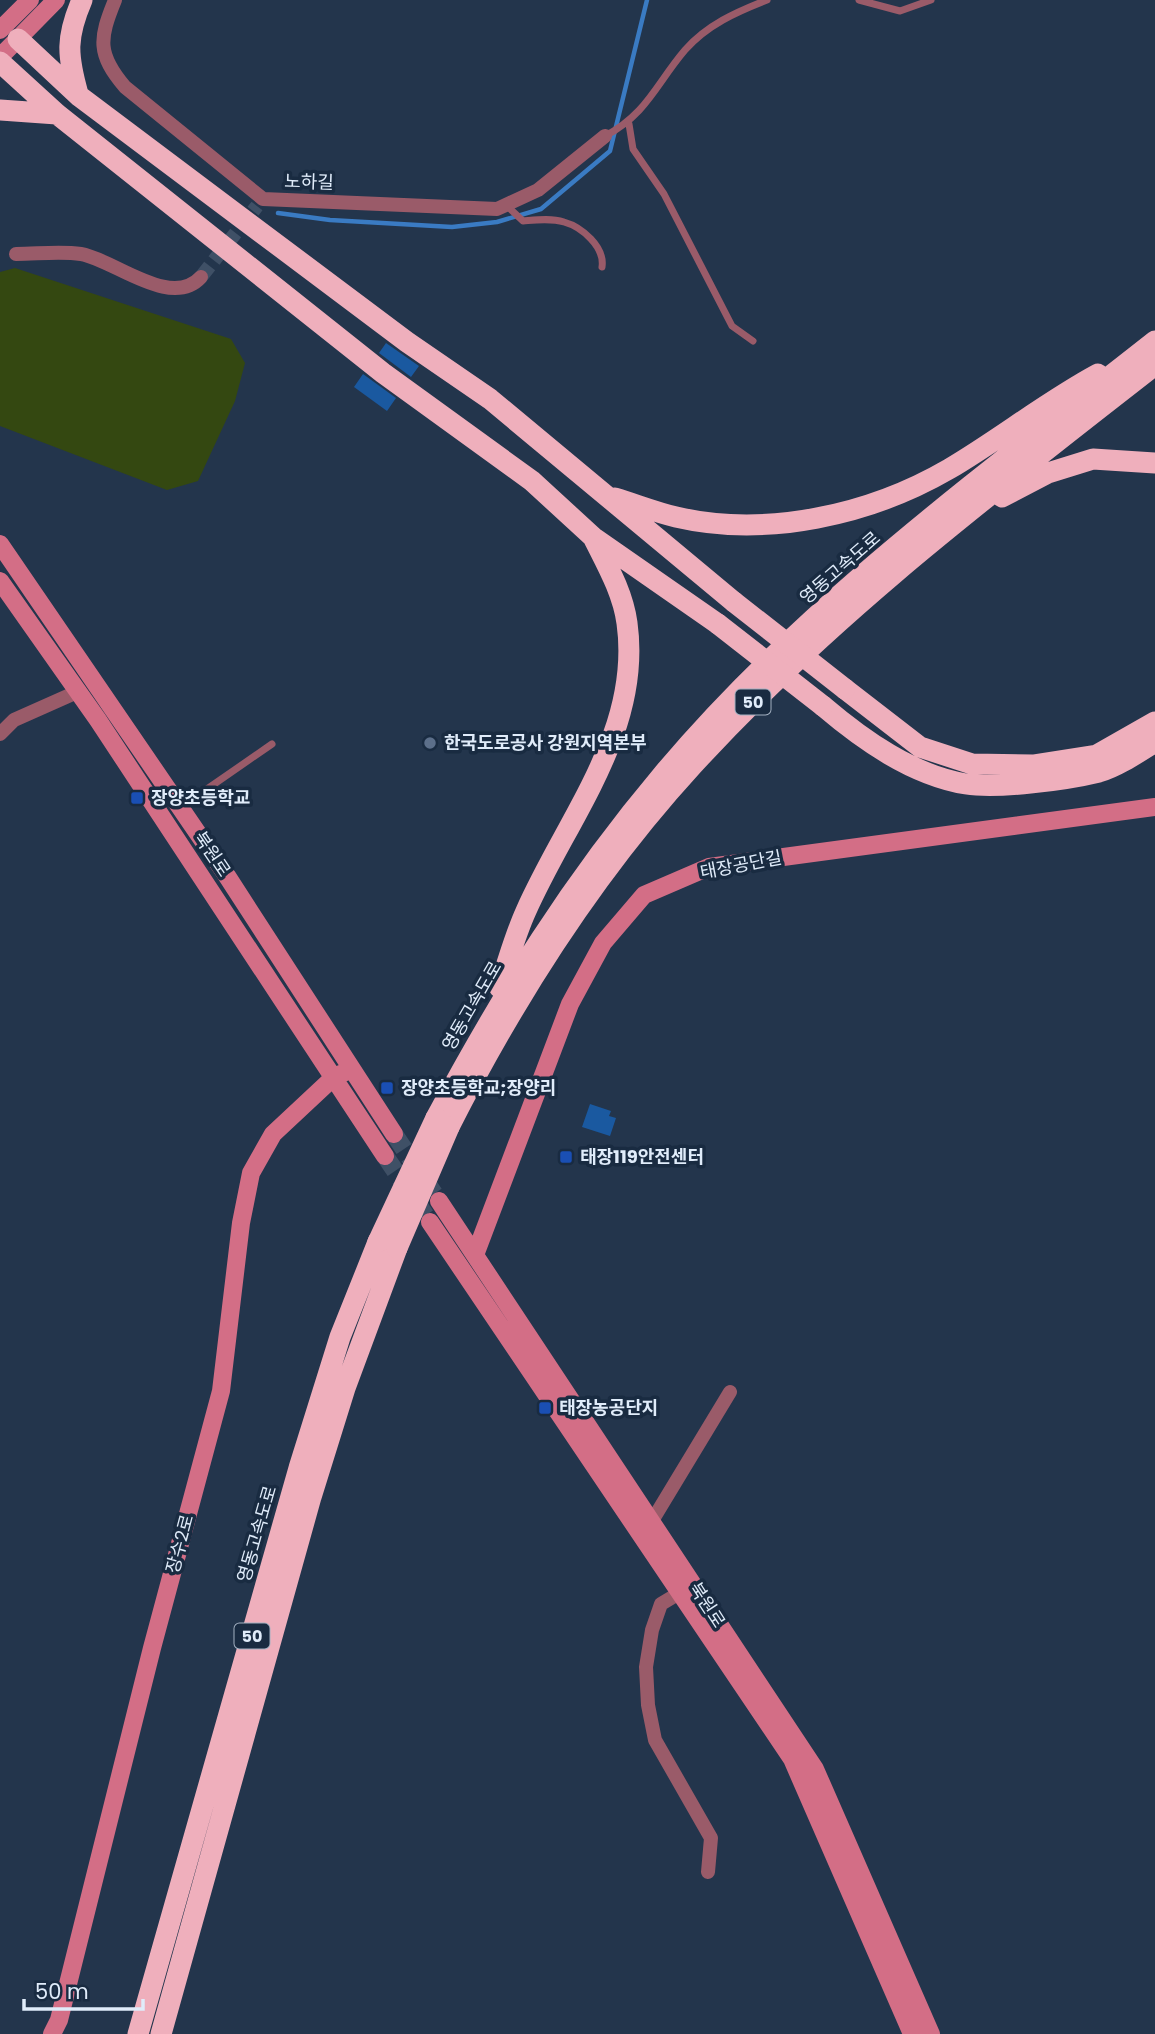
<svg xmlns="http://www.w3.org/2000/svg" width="1155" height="2034" font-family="Poppins,'Noto Sans KR',sans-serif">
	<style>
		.green { fill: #344811 }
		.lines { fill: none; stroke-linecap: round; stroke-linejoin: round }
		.stream { stroke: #3a7bc3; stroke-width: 4.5 }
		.building { fill: #1a59a0 }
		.street-tunnel { stroke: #3f5066; stroke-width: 14; stroke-dasharray: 14 7; stroke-linecap: butt }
		.secondary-tunnel { stroke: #3f5066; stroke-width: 18; stroke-dasharray: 18 9; stroke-linecap: butt }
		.lane { stroke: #9a5b69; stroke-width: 7 }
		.street { stroke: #9a5b69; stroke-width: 14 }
		.secondary { stroke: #d36e86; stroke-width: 18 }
		.highway { stroke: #efafbc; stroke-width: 21 }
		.highway-bridge { stroke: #efafbc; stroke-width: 21 }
		.service-dot { fill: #5c6f8a; stroke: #192b41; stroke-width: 2.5 }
		.transit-dot { fill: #1a4fb4; stroke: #192b41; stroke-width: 2.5 }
		.labels { text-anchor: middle; stroke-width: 7; stroke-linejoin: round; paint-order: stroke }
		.shield { fill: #192b41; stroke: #a4b2c2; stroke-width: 2 }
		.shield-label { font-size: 16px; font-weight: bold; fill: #e0ecfa }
		.street-label { font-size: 18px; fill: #e0ecfa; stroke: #192b41 }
		.poi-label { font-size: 18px; font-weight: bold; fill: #e0ecfa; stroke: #192b41; text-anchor: start }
	</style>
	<rect width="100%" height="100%" fill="#23354c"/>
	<!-- green -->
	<path class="green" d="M15 268 231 339 245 363 235 401 198 481 167 490 0 426V272Z"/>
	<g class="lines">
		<!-- stream -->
		<path class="stream" d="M278 213 330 220 452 227 497 222 541 209 610 151 647 0"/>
	</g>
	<!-- building -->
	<path class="building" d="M386 343 419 366 411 377 379 353Z
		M363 374 396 398 387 411 354 387Z
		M590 1104 611 1111 609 1116 616 1118 610 1136 582 1127Z"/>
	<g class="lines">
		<!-- street-tunnel -->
		<path class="street-tunnel" d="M201 277 257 206"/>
		<!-- secondary-tunnel -->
		<path class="secondary-tunnel" d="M394 1134 439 1201
			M385 1156 430 1222"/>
		<!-- lane -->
		<path class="lane" d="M859 0 900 11 931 0
			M629 124 633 149 664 194 732 326 753 341
			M605 136C647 114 656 84 685 50 707 25 736 12 767 0
			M506 205 523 221C536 220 551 218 564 222 582 227 605 247 602 267
			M181 807 272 744"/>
		<!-- street -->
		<path class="street" d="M115 0C99 39 97 54 125 87L263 199 497 209 538 190 605 136
			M16 254C37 254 60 251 81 254 113 259 171 310 201 277
			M0 734 14 720 77 692
			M652 1521 730 1392
			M681 1592 661 1604 652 1630 646 1667 648 1705 655 1740 711 1838 708 1872"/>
		<!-- secondary -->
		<path class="secondary" d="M0 30 30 0
			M0 57 56 0
			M0 544 227 876 394 1134
			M0 581 98 720 385 1156
			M439 1201 815 1769 931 2034
			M430 1222 792 1759 912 2034
			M475 1255 570 1004 603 943 644 895 709 867 1155 807
			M52 2034 59 2020 152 1648 221 1391 241 1223 251 1173 273 1134 334 1077 352 1069"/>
		<!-- highway -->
		<path class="highway" d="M18 39 79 96 407 342 490 399 734 602
			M0 62 57 114 383 373 532 481 593 537 718 624
			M78 94C67 55 66 37 82 0
			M0 110 57 114
			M1002 497 1048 473 1093 459 1155 463
			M615 498C635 504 655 512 676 517 766 538 870 515 949 469 1000 439 1046 402 1098 374
			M845 689 920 747 972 764 1033 765 1097 755 1155 722
			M823 706C863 740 912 775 966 784 999 789 1066 780 1099 772 1117 767 1139 752 1155 742
			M499 987C508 962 515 935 526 911 567 818 642 731 627 623 623 593 607 565 594 539
			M436 1118C503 993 572 882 664 773 803 607 985 475 1155 341
			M449 1127C515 997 594 873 693 765 831 614 994 491 1155 365
			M138 2034 299 1468 340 1337 378 1242
			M161 2034 311 1497 345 1388 397 1248"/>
		<!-- highway-bridge -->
		<path class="highway-bridge" d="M734 602 845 689
			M718 624 823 706
			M378 1242 436 1118
			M397 1248 449 1127"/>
	</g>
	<!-- markers -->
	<circle class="service-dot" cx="430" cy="743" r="7"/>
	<g class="transit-dot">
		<rect x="130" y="791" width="14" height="14" rx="3.5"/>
		<rect x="380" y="1081" width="14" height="14" rx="3.5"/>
		<rect x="559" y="1150" width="14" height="14" rx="3.5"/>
		<rect x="538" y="1401" width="14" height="14" rx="3.5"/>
	</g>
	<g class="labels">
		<!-- shield labels -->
		<g class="shield">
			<rect x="735.5" y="689.5" width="35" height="25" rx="5"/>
			<rect x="234.5" y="1623.5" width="35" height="25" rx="5"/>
		</g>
		<g class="shield-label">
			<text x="753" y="708">50</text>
			<text x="252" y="1642">50</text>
		</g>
		<!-- street labels -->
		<g class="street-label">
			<text transform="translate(309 182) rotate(2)" y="6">노하길</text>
			<text transform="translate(840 568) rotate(-41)" y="6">영동고속도로</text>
			<text transform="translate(212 854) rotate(56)" y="6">북원로</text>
			<text transform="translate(741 865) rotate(-11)" y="6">태장공단길</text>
			<text transform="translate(472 1006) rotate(-60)" y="6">영동고속도로</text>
			<text transform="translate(257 1534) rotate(-74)" y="6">영동고속도로</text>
			<text transform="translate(180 1544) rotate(-75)" y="6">장수2로</text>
			<text transform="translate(707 1605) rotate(57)" y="6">북원로</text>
		</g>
		<!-- poi labels -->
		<g class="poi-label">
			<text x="444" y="749">한국도로공사 강원지역본부</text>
			<text x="151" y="804">장양초등학교</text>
			<text x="401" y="1094">장양초등학교;장양리</text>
			<text x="580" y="1163">태장119안전센터</text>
			<text x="559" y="1414">태장농공단지</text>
		</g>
	</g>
	<!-- scale -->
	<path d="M24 1999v10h119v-10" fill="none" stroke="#e0ecfa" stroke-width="3.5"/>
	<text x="35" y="1999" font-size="21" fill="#e0ecfa" stroke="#192b41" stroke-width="5" paint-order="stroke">50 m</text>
</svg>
